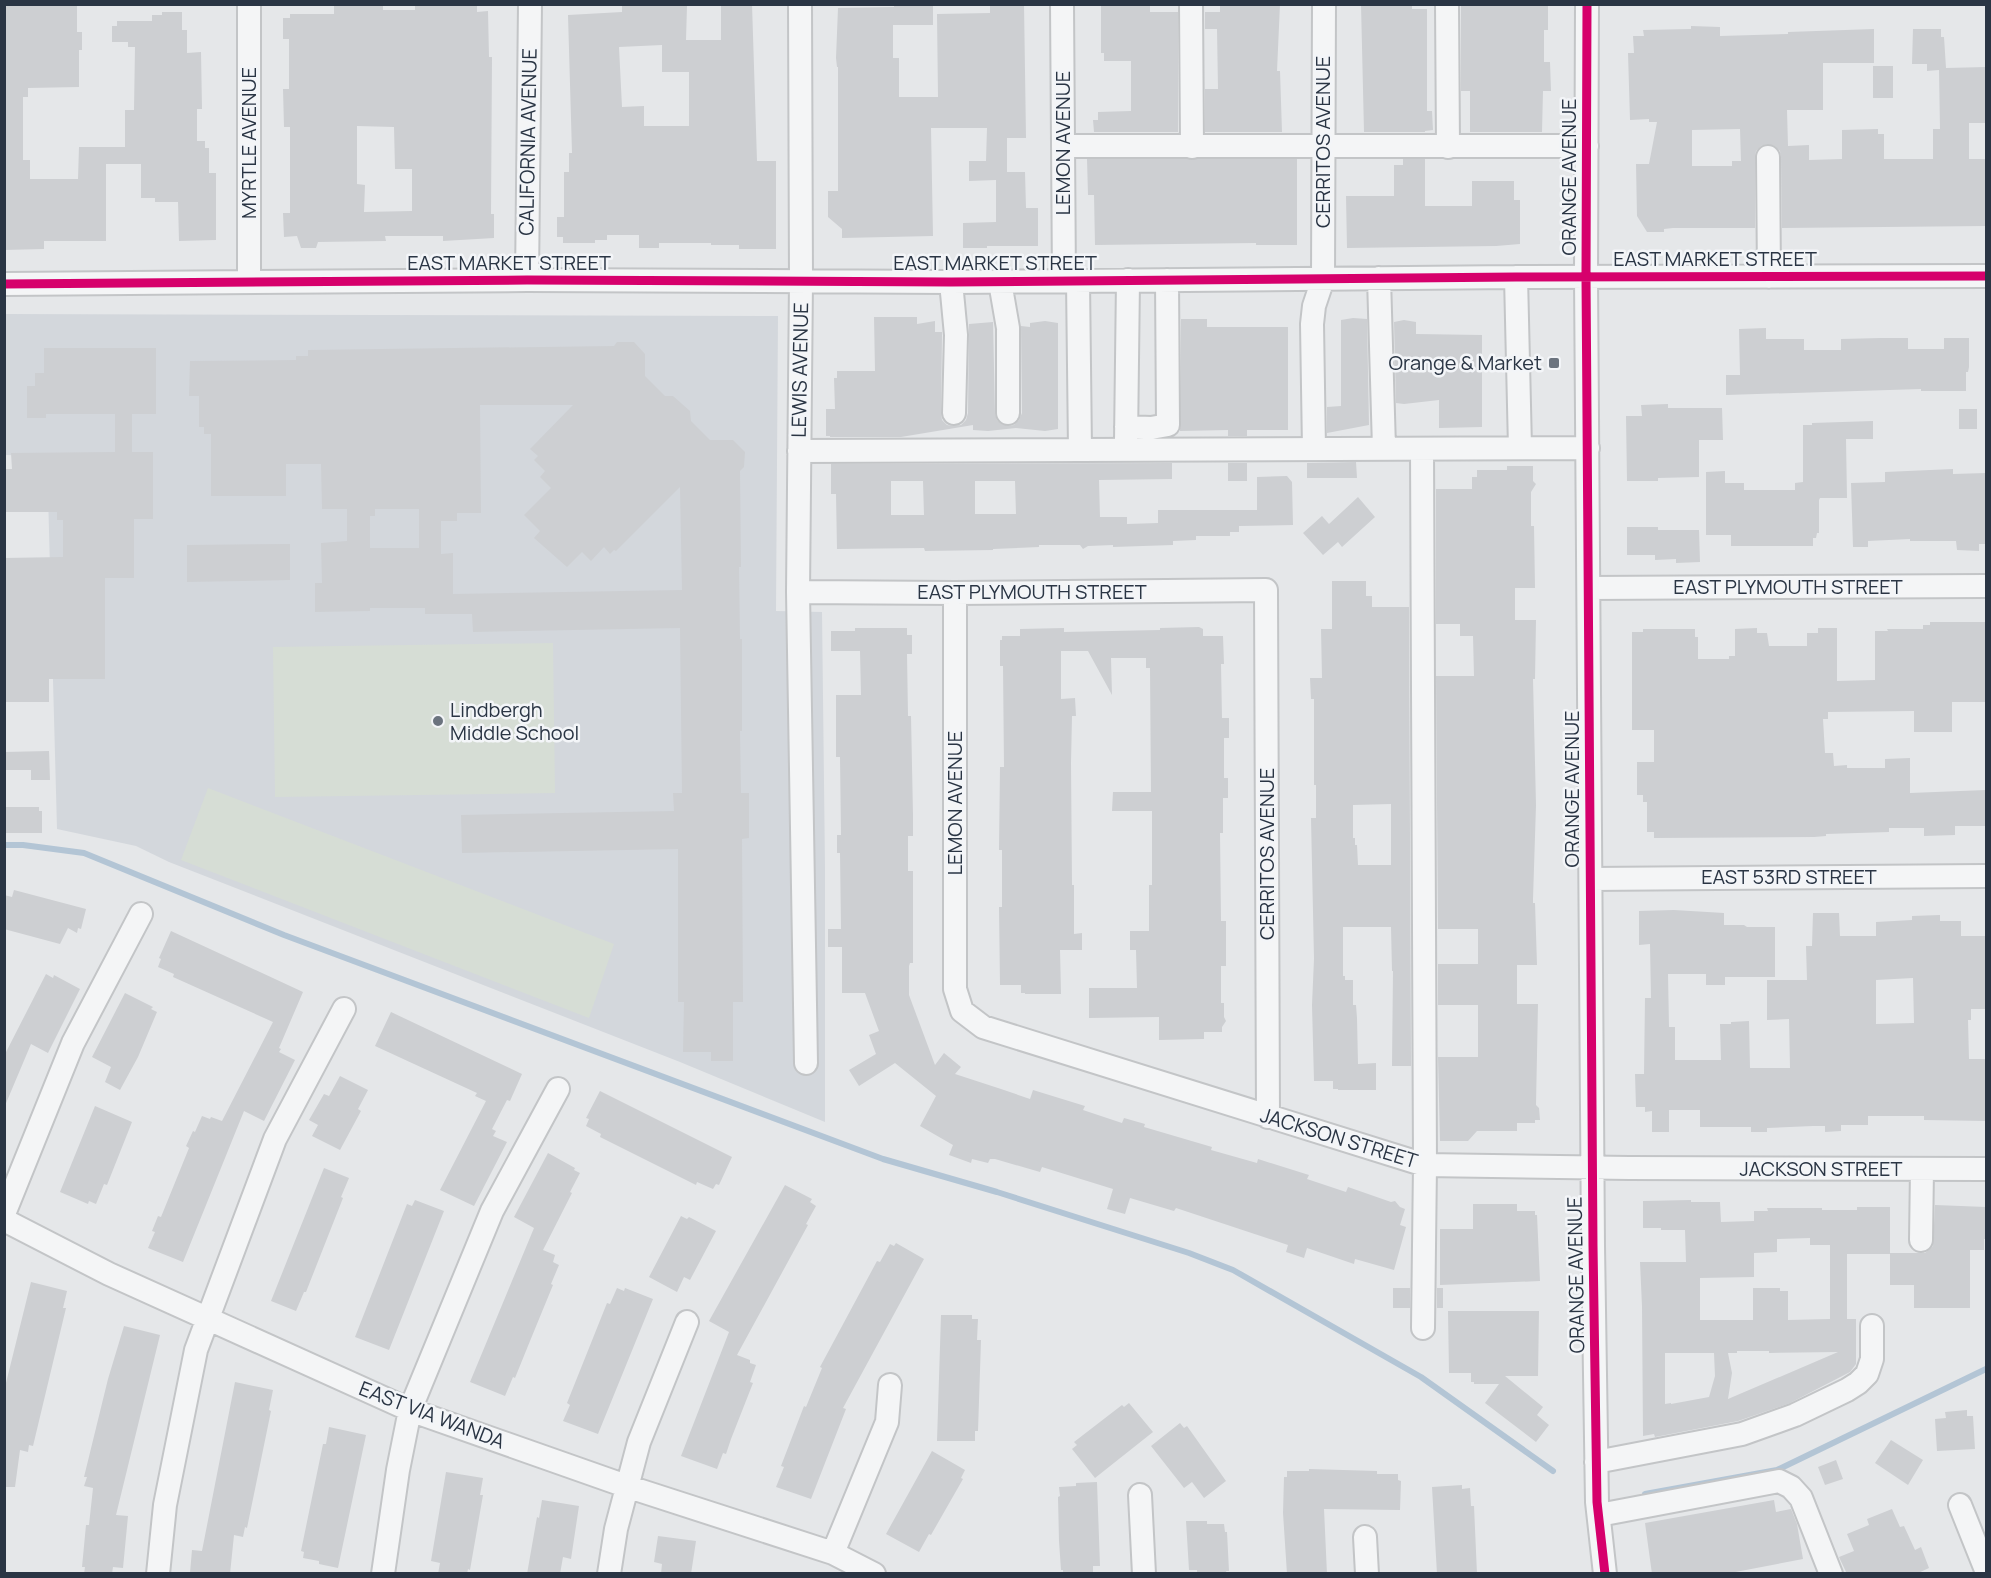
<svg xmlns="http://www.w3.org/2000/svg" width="1991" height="1578" font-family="Manrope,sans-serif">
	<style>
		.built { fill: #d3d7dc }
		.green { fill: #d6ddd5 }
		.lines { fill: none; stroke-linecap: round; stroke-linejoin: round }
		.stream { stroke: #b3c5d5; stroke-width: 6 }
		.building { fill: #cdcfd2; fill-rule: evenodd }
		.minor-casing { stroke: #c3c5c7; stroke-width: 26 }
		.minor { stroke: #f4f5f6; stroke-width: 22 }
		.cycleway-casing { stroke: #f3f5f8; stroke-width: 13 }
		.cycleway { stroke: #d6006c; stroke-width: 9 }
		.poi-dot { fill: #6b737e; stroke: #f3f5f8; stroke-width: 2 }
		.labels { text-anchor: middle; stroke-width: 5; stroke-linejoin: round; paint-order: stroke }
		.street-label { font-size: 20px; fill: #2a3544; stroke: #f3f5f8 }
		.poi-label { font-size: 20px; fill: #2a3544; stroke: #f3f5f8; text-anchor: end }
	</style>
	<rect width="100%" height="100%" fill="#e5e7e9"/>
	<!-- built -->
	<path class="built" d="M5 314 778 316 776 611 822 612 825 868V1122L680 1062 169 862 136 846 57 829 47 456 5 455Z"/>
	<!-- green -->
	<path class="green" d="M553 643 555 793 275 797 273 647Z
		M208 788 614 944 589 1018 181 860Z"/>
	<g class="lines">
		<!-- stream -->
		<path class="stream" d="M4 845H23L84 853 284 935 883 1159 997 1192 1189 1253 1233 1270 1421 1377 1553 1471
			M1645 1494 1777 1470 1986 1369"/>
	</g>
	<!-- building -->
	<path class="building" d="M4 4H77V32H82V50H79V87L28 88V97H23V160H30V179H78L79 147H125V110H134L135 47H128V42H112V26H117V21H152V15H162V12H182V30H187V53L201 52 202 109H197V141H205V148H209V173H216V240L179 241 178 202H155V198H141V164H106V241H44V249L4 250V142H6Z
		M334 4H383V10H415V4H477V12L488 11 489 57H492L491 214H494V238L443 241V236H385L386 241 318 242 316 248H301L297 236 284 237 283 213H290V127H284L283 89H289V39H283V18H290V14H334ZM357 126 394 127 395 169H412V211L364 212 365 185 357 184Z
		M622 4 687 6 686 40H721V4H752L757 161H776V249H739V245H711V243H659V248H639V235H607V240H595V243H563V237H557V217H564V172H569V153H572L568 15 622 12ZM662 45V72H689V126H644V106L622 107 619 47Z
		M894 4H933V25H893V58H899V97H938L937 14 990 13V4H1024L1026 138H1007V172H1025L1026 208H1038V246H987V248H963V223L996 222V180L969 181V161H986L987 128H931L933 236 842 238V229L828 217V191H838V67H837L836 58 838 8 894 7Z
		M1101 4H1150V12H1178V132H1094L1093 120H1098V112L1131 111V61H1104V53H1101Z
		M1220 4H1280L1277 71H1280L1282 132H1205V89H1218L1217 29H1205V12H1220Z
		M1361 4H1412V9H1427V111H1432L1433 130 1425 131V132H1364Z
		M1461 4H1548V30H1544V62H1550L1551 91H1543L1542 132H1470V91H1461Z
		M1691 26 1720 27V36L1788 34V32L1874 29V63H1823V110H1787L1788 146 1809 145V160L1842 159V130L1878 129V134H1884V159H1933V129H1940L1939 70 1927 71V64H1912L1913 29H1941V37H1944L1946 68 1986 67V123H1969V159H1986V226L1782 228 1781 156 1780 151 1775 146 1767 144 1761 146 1756 151 1755 157V228H1673L1664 229V232H1647L1637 216 1636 164H1649L1657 122H1649V119L1630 120 1628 53H1634L1633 36H1644L1643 30 1691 29ZM1740 129 1741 161H1732V166H1692V130Z
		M1873 66H1893V98H1873Z
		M1087 159H1297V245H1256V243L1095 245 1094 195H1088Z
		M1403 159H1425V206H1472V181H1514V200H1520V244L1496 246 1347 248 1346 196H1394V165H1403Z
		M874 317H917V324L935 321V332H942V335L941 413 942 420 947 425 953 426 961 425 966 420 968 413 969 324 993 322 995 414 997 420 1001 424 1009 426 1014 425 1019 420 1022 413 1021 326 1030 327V323L1045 321 1058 323V429L1045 431 1016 428 988 431 973 430V425L901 437H830V436H826V409H835L834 378H837V371H875Z
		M1353 318 1367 319 1369 425 1327 433V407L1341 406V320Z
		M1181 319H1207V327H1288V430H1247V436H1228V430L1180 431Z
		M1404 320 1416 322V334L1482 335V427L1439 428V400L1404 404 1396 403 1394 322Z
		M1766 328V339H1804V350H1841V339L1881 338H1908V349H1944V338H1969V367L1968 372H1966V391H1921V389L1726 395V375H1740L1739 329Z
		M617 342H634L645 354V376L665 396H673L690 411 691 421 710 440H733L745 452 744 467 740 471 741 567H739L740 639H742V731H740L741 793H749V838L742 839 743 1002H733V1061H711V1052H683L684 1002H678V849L462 853 461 815 674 811 673 793H682L680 628 473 632 472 614H425V608H370V611L315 612V583H322L321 543 347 541V509H322L321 464H286V496H211V434H204V427H199V396H189L190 361 296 360V356H308V350L614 346ZM480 405H573L530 449 538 456 534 460 545 471 540 477 551 488 524 515 540 531 534 538 567 567 582 552 591 561 604 547 610 554 614 550 616 551 680 487 682 590 453 594V553L441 554V521H457V513H481ZM375 509H419V548H370V516H375Z
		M44 348H156V414H132V452H153V519H134V578H105V679H49V702H4V558L63 557V520H57V512H4V469H12L11 453 115 452V414H46V418H27V386H35V373H44Z
		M1668 404V408H1722L1723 440H1699V477L1658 478V481H1627L1626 416H1642L1641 405Z
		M1959 409H1977V429H1959Z
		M1873 421V439H1846L1847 498H1820L1819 500V533H1817L1816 538H1813V546H1731V535H1706V472L1725 471V483H1744V490H1795V483L1803 482V425H1812V423Z
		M1356 462 1357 478H1307V463Z
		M1172 463V479L1099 480 1100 517H1127V524L1158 523V510H1257V477L1287 476 1292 482 1293 525 1239 526V532H1230V536H1196V540L1173 541V545L1113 547V545L1088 546 1083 549 1080 545H1039V547L993 549V550L925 551 924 548 837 549 836 494H831V464ZM891 481H923L924 515H891ZM975 481H1015L1016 514H975Z
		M1228 463H1247V481H1228Z
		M1507 466H1533V481L1536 484 1531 492V526H1534L1535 588H1515V620H1536L1535 679H1533L1536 805 1533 899V903H1535L1537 965H1517V1004H1538L1536 1105 1539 1108 1540 1120H1535V1123H1517V1131H1477L1468 1141H1440L1438 1057H1478V1005H1438V964H1478V929H1438L1436 676H1474L1473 636H1460V624H1436V489H1472V477H1477V470H1507Z
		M1953 469V474L1986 473V544H1979V551L1957 550 1956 541H1910V539L1868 541V547H1853L1851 483 1885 482V472Z
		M1358 497 1375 517 1342 547 1338 542 1323 555 1303 533 1322 516 1329 524Z
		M1627 527H1658V530H1699L1700 562 1676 563V559L1655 560V555H1627Z
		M290 544V580L187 582V545Z
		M1332 581H1366V596H1372V607H1409L1411 1066H1392L1393 971H1392L1391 927H1343V976H1345V980H1353V1005H1356L1357 1018 1358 1064 1376 1063V1090H1338V1089H1333V1081H1314L1312 1005 1314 959 1311 818H1316V785H1314V699H1311L1310 678H1322L1321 629H1332ZM1391 804V865H1358L1357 845H1355V838H1353V805Z
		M1930 622H1986V702H1952V732H1914V711L1828 712V719H1823L1825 753H1833L1834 766 1847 765V768H1885V759L1910 758V793L1986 790V826H1955V835L1924 836V828H1889V832L1826 834V836L1814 837 1654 838V832H1647V802H1643V795H1637V762H1654V730H1632V632H1643V629H1695V637H1698V659H1729V656H1735V629L1757 628V633H1767L1769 646H1807V633H1818V628H1837V681L1875 680V631H1888L1887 629H1923V625H1930Z
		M1199 627 1203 629V636H1223L1224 664H1221L1222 718H1229V738H1224V778H1228V798H1223V833H1220L1221 921H1226V966H1221V1003H1224V1017L1226 1021 1222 1027V1032H1204V1039L1159 1040V1017L1089 1018V988H1137L1136 950H1130V931H1149V885H1152V811H1112L1113 792H1151L1150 668H1146V658H1111L1112 695 1088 651H1061V699L1075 698 1076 716H1072L1071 763 1072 885H1074V934L1082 933V950H1060L1061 994H1025V993H1021V985H1000L999 907H1002V850H999L1000 767H1004L1003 666H1000V640H1002V636H1020V629L1064 628V632L1160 630V628Z
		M855 628H907V635H912V654H907L908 716H911L913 815V836H908V871H913V963H910L909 966V995L935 1065 944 1053 961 1067 955 1074 1001 1089 1030 1099 1033 1090 1085 1106 1083 1110 1122 1123 1124 1118 1145 1124 1144 1127 1212 1147 1211 1150 1257 1163 1258 1159 1309 1175 1307 1179 1346 1192 1348 1187 1391 1202 1395 1201 1400 1207 1405 1209 1400 1225 1406 1227 1394 1270 1355 1259 1354 1264 1307 1248 1304 1258 1286 1252 1288 1245 1176 1208 1174 1211 1130 1198 1125 1214 1107 1209 1113 1189 1042 1167 1040 1172 995 1159H990L988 1163 972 1159 971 1163 949 1155 953 1145 920 1126 936 1096 895 1063 859 1086 849 1070 876 1054 869 1035 879 1031 865 993H842V947H828V929H841L840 853H837V835H841L840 757H836V695H861L860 651H831V631H855Z
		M49 751 50 780H31V770H4V752Z
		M4 807H39V811H42V833H4Z
		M14 890 86 909 81 929 78 928 77 933 68 928 60 944 4 929V895L12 897Z
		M1674 910 1724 913V925H1744L1747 927H1775V977H1725V985H1706V974H1668L1669 1027H1675V1060H1721L1720 1024H1731V1022L1749 1021 1750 1068H1790L1789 1019 1767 1020V980H1807L1806 946H1812L1813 913H1839L1840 936H1876V922L1912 920V916L1940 915V921H1961V936H1986V1009H1971V1020H1968L1969 1059H1986V1121L1924 1120V1116H1868V1125H1841V1131L1825 1132V1126H1813L1767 1128V1132H1751V1127H1700V1110H1669V1132H1652V1111L1645 1112V1107H1636L1635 1074H1644L1645 998H1651L1650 944 1639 945V911ZM1913 978 1914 1023 1876 1024V980Z
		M171 931 303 992 279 1048 281 1049 279 1052 295 1060 264 1121 244 1111 183 1262 148 1248 155 1232 152 1231 158 1216 161 1217 189 1148 186 1146 193 1131 195 1132 202 1116 210 1119 211 1117 222 1121 273 1022 173 977 174 974 158 967 161 959 159 958Z
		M46 974 53 978 54 975 80 989 48 1053 31 1044 4 1108V1056Z
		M125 993 153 1007 151 1009 157 1012 138 1057 120 1090 105 1082 111 1067 92 1057Z
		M391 1012 522 1074 510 1101 507 1100 492 1129 496 1131 493 1136 507 1142 474 1206 440 1190 486 1101 475 1096 477 1093 375 1046Z
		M340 1076 368 1090 358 1109 361 1111 340 1150 312 1136 318 1125 309 1120 324 1094 329 1096Z
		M600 1091 732 1157 719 1185 716 1184 713 1189 697 1182 696 1185 600 1137 601 1134 586 1126 589 1119 586 1118Z
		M95 1106 132 1122 107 1185 104 1184 96 1204 89 1201 88 1204 60 1192Z
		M548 1153 575 1168 574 1170 580 1173 570 1192 572 1193 543 1250 555 1255 553 1262 559 1265 551 1284 553 1285 530 1341 515 1378 513 1377 505 1396 470 1382 534 1228 514 1217Z
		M324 1168 349 1178 341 1197 343 1198 306 1292H304L296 1311 271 1301Z
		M785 1185 812 1199 810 1202 816 1206 806 1224 808 1225 737 1355 750 1360V1363L756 1365 750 1382 753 1383 731 1439 726 1454 723 1453 717 1469 681 1456 729 1332 709 1321Z
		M415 1200 444 1211 389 1350 355 1337 407 1204 412 1206Z
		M1691 1200V1202H1720L1721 1222 1754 1221V1211H1768L1767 1208H1822V1210H1857V1207H1890V1254H1847V1319H1856V1364L1850 1372 1790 1403 1738 1421 1655 1437 1654 1434 1643 1436 1642 1306 1640 1262H1686L1685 1230H1661V1228H1643V1201ZM1810 1238V1245H1830V1319L1788 1320V1291H1780V1288H1753V1320H1700V1278L1754 1277V1253L1777 1252V1239ZM1737 1351H1769V1353L1838 1352 1728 1399 1732 1373 1728 1353H1737ZM1665 1353H1714L1715 1376 1709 1397 1671 1404V1403L1665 1404Z
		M1473 1204H1517V1211H1535V1215H1537L1540 1281 1440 1285V1229H1473Z
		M1935 1205 1986 1207V1239H1984V1250H1970V1308H1914V1285H1890V1253H1925L1933 1246Z
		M681 1216 687 1219 689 1217 716 1231 690 1280 684 1277 677 1292 649 1277Z
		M896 1243 924 1259 843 1408 846 1409 811 1499 776 1487 784 1467 781 1466 804 1406 806 1407 822 1368 820 1367 877 1261 880 1262 890 1244 894 1246Z
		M31 1282 67 1291 63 1308H66L33 1446 29 1445 28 1452 20 1450 15 1487H4V1391Z
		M617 1288 624 1291 625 1288 653 1299 598 1434 563 1421 570 1405 567 1403 607 1303 610 1304Z
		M1393 1288H1410V1308H1393Z
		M1437 1288H1443V1308H1437Z
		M1448 1311H1539L1538 1376H1505L1543 1407 1537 1415 1549 1425 1536 1442 1485 1403 1499 1384H1474V1382H1471V1373H1449Z
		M941 1315H972V1319H978L977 1340H981L978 1431H975V1441H937Z
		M124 1326 160 1335 116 1515 128 1516 123 1568 113 1567 112 1574H84L85 1567H82L86 1525H89L93 1488 84 1486 87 1477H84L108 1379Z
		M235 1382 273 1390 269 1410 271 1411 247 1528 245 1527 243 1537 234 1535 230 1574 190 1573 192 1550 202 1551Z
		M1129 1403 1153 1432 1095 1478 1072 1449 1077 1445 1074 1442 1122 1405 1124 1407Z
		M1967 1410V1416H1973L1975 1449 1937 1451 1935 1419 1946 1418 1945 1412Z
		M1180 1423 1184 1428 1187 1426 1226 1481 1204 1498 1192 1482 1184 1488 1151 1446Z
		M329 1427 366 1435 338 1568 319 1564V1561L303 1558 304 1552 301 1551 323 1444H326Z
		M1891 1440 1923 1460 1908 1485 1875 1463Z
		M932 1451 965 1470 961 1478 963 1479 931 1535 929 1534 919 1552 886 1534Z
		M1836 1460 1843 1479 1825 1485 1818 1467Z
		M1309 1469 1377 1471V1474H1398V1480L1401 1481 1400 1510 1324 1509 1327 1574H1287L1283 1513 1284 1477H1287V1471H1309Z
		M446 1472 483 1478 480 1495H483L470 1570 468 1569 467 1574H438L440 1563 431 1561Z
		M1097 1482 1100 1566H1093V1574H1063V1570H1061L1059 1541 1058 1497 1060 1496 1059 1487 1076 1486V1483Z
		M1462 1485V1489L1470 1488 1471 1506H1474L1477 1574H1437L1432 1487Z
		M542 1500 579 1506 571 1559 563 1557 560 1574H527L537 1517 539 1518Z
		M1774 1500 1776 1512 1791 1509 1797 1524 1803 1559 1725 1574H1652L1645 1523Z
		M1892 1509 1900 1527 1904 1526 1915 1550 1921 1547 1929 1568 1916 1574H1847L1839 1557 1854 1551 1847 1534 1869 1525 1867 1519Z
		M1186 1521H1207V1524H1224L1225 1532H1227L1229 1571H1226L1227 1574H1197V1570H1189Z
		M658 1536 696 1541 691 1574H661L662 1564 654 1562Z"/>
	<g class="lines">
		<defs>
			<path id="minor" d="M249 4V282
				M800 4 801 281 798 592 806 1063
				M1062 4 1064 281
				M1191 4 1192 147
				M1447 4 1448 147
				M1587 4 1586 277 1593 1246 1597 1502 1605 1574
				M1063 146H1587
				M1768 157 1769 277
				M1516 277 1520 448
				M1379 278 1384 448
				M527 280 530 4
				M1078 281 1080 450
				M951 282 956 335 954 413
				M1000 282 1008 328V413
				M4 284 527 280 951 282 1516 277 1986 276
				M1126 427 1151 428 1168 425 1167 280
				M1126 441 1128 280
				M1314 449 1312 324 1314 306 1323 279 1324 4
				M1422 449 1425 1165 1423 1328
				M799 451 1588 448
				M1589 588 1986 586
				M798 592 955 593 1266 590 1268 1117
				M955 593V989L962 1011 983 1027 1425 1165 1629 1168 1986 1169
				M1591 879 1986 876
				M4 1214 73 1043 141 914
				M4 1220 109 1274 410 1410 626 1486 833 1553 874 1574
				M1921 1240 1922 1169
				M1596 1462 1742 1434 1795 1415 1847 1390 1858 1383 1867 1374 1872 1359V1326
				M1140 1495 1144 1574
				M1960 1505 1986 1570
				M1599 1515 1779 1481 1791 1487 1801 1498 1831 1574
				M1365 1537 1367 1574
				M833 1553 887 1422 890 1385
				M158 1574 165 1505 196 1350 275 1139 344 1009
				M383 1574 398 1470 410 1410 492 1211 558 1089
				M609 1574 616 1529 639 1442 687 1322"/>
		</defs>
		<!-- minor casing -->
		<use href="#minor" class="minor-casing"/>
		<!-- minor -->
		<use href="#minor" class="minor"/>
		<defs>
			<path id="cycleway" d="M1587 4 1586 277 1593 1246 1597 1502 1605 1574
				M4 284 527 280 951 282 1516 277 1986 276"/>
		</defs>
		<!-- cycleway casing -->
		<use href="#cycleway" class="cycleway-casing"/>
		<!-- cycleway -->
		<use href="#cycleway" class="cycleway"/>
	</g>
	<!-- markers -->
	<g class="poi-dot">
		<rect x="1548" y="357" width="12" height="12" rx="3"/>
		<circle cx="438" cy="721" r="6"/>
	</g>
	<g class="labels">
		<!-- street labels -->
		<g class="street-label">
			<text transform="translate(528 142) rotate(-89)" y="7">CALIFORNIA AVENUE</text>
			<text transform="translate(1323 142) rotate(-90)" y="7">CERRITOS AVENUE</text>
			<text transform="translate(249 143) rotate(-90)" y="7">MYRTLE AVENUE</text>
			<text transform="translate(1063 143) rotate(-90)" y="7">LEMON AVENUE</text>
			<text transform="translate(1569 177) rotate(-90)" y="7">ORANGE AVENUE</text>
			<text x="1715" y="266">EAST MARKET STREET</text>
			<text x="509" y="270">EAST MARKET STREET</text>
			<text x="995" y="270">EAST MARKET STREET</text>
			<text transform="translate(800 370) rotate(-89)" y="7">LEWIS AVENUE</text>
			<text x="1788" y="594">EAST PLYMOUTH STREET</text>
			<text x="1032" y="599">EAST PLYMOUTH STREET</text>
			<text transform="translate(1572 789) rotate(-90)" y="7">ORANGE AVENUE</text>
			<text transform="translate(955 803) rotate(-90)" y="7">LEMON AVENUE</text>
			<text transform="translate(1267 854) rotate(-90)" y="7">CERRITOS AVENUE</text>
			<text x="1789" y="884">EAST 53RD STREET</text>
			<text transform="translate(1339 1138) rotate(17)" y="7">JACKSON STREET</text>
			<text x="1821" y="1176">JACKSON STREET</text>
			<text transform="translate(1576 1275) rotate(-91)" y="7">ORANGE AVENUE</text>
			<text transform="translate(432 1415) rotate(21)" y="7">EAST VIA WANDA</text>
		</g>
		<!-- poi labels -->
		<g class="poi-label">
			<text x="1542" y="370">Orange &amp; Market</text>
			<text x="450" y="717" text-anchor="start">Lindbergh<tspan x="450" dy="23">Middle School</tspan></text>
		</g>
	</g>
	<!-- border -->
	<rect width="1991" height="1578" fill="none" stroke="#2a3544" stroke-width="12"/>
</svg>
